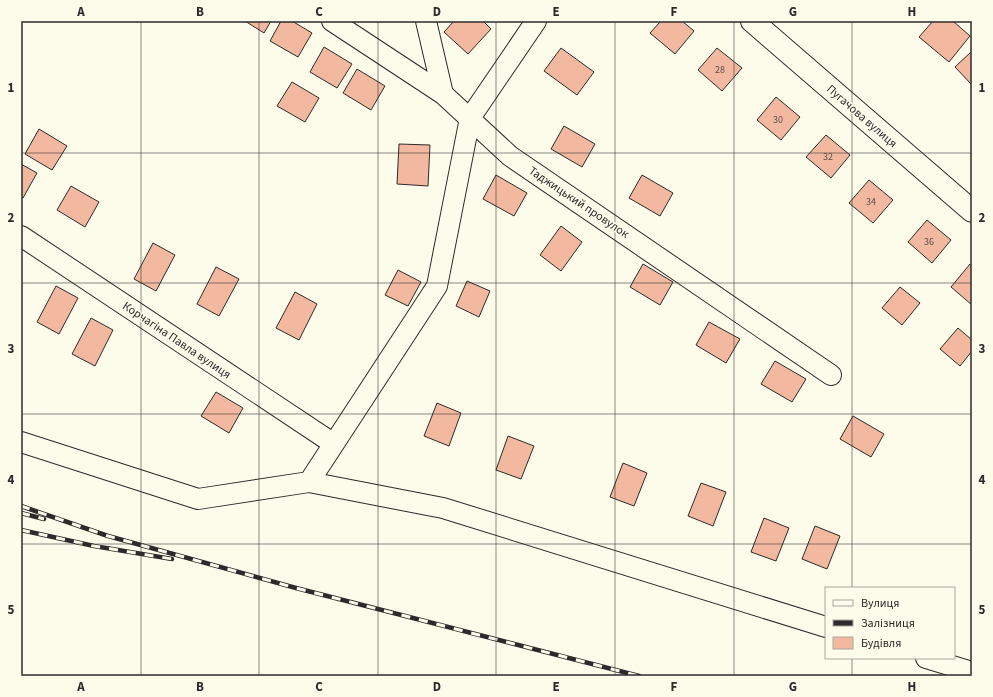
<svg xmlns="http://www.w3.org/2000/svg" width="993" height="697" font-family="'Source Sans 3',sans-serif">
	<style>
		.building { fill: #f2b8a0; stroke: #2b2b2b }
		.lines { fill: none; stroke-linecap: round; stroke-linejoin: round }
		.minor-casing { stroke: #2b2b2b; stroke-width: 22 }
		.tertiary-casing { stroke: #2b2b2b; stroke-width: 24 }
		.minor { stroke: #fdfbea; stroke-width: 20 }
		.tertiary { stroke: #fdfbea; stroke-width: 22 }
		.rail-casing { stroke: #2b2b2b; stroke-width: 4.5 }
		.rail { stroke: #fdfbea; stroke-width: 3; stroke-dasharray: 9; stroke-linecap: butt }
		.grid { fill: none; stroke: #2b2b2b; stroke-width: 1; stroke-opacity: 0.55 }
		.labels { text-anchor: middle; stroke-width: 3; stroke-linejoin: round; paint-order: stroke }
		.number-label { font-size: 10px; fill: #5d4e48 }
		.street-label { font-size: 12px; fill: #2b2b2b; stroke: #fdfbea }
		.neatline { fill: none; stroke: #2b2b2b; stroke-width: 1.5 }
		.grid-label { font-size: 13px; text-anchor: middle; font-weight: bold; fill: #2b2b2b }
	</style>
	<rect width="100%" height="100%" fill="#fdfbea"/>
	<!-- building -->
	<path class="building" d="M245 21H271L264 33Z
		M281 21H292L312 33 298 57 270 41Z
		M454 21H483L491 29 468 54 444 32Z
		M661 21H682L694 31 675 54 650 33Z
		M933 21H953L970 36 949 62 919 37Z
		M324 47 352 64 337 88 310 72Z
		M561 48 594 72 577 95 544 71Z
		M717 48 742 68 722 91 698 70Z
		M972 51V85L955 67Z
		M357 69 385 86 371 110 343 93Z
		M292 82 319 98 305 122 277 106Z
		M776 97 800 117 781 140 757 120Z
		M564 126 595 144 582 167 551 149Z
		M39 129 67 146 52 170 25 154Z
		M826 135 850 155 831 178 806 157Z
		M399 144 430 145 428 186 397 184Z
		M21 164 37 173 23 198 21 197Z
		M496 175 527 193 514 216 483 199Z
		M642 175 673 193 660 216 629 198Z
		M869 180 893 200 873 223 849 203Z
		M71 186 99 202 85 227 57 210Z
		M927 220 951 240 932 263 908 242Z
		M561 226 582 242 561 271 540 255Z
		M153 243 175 255 156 291 134 279Z
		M643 264 673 282 660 305 630 287Z
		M970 264 972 266V305L951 287Z
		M216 267 239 279 219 316 197 304Z
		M398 270 421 282 408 306 385 295Z
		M467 281 490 291 479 317 456 306Z
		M56 286 78 298 59 334 37 322Z
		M900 287 920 303 902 325 882 308Z
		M295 292 317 304 299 340 276 328Z
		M91 318 113 330 95 366 72 354Z
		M709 322 740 339 726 363 696 345Z
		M958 328 972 340V351L960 366 940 349Z
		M775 361 806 379 792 402 761 384Z
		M216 392 243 408 229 433 201 416Z
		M437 403 461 413 449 446 424 436Z
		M853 416 884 434 871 457 840 439Z
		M508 436 534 446 521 479 496 470Z
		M623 463 647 473 634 506 610 497Z
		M701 483 726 492 713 526 688 516Z
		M764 518 789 528 776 561 751 552Z
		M815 526 840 536 827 569 802 559Z"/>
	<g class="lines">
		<defs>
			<path id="minor" d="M332 21 443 94 510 156 831 375
				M426 21 443 94
				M21 236 334 444
				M21 442 198 499 309 482 443 508 826 627
				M309 482 437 286 470 118 536 21
				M926 658 972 672"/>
			<path id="tertiary" d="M752 21 972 211"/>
		</defs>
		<!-- minor casing -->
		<use href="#minor" class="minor-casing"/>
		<!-- tertiary casing -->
		<use href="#tertiary" class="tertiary-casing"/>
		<!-- minor -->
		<use href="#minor" class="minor"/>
		<!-- tertiary -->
		<use href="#tertiary" class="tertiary"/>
		<defs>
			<path id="rail" d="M21 506 108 536 296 588 639 676
				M21 513 44 519
				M21 530 94 546 172 559"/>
		</defs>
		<!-- rail casing -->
		<use href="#rail" class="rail-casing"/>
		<!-- rail -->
		<use href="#rail" class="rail"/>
	</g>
	<!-- grid -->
	<path class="grid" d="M141 21V676M259 21V676M378 21V676M496 21V676M615 21V676M734 21V676M852 21V588M21 153H972M21 283H972M21 414H972M21 544H972M852 658V676"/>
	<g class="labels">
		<!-- number labels -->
		<g class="number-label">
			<text x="720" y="73">28</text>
			<text x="778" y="123">30</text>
			<text x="828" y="160">32</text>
			<text x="871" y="205">34</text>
			<text x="929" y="245">36</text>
		</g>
		<!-- street labels -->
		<g class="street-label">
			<text transform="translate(862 116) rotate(41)" y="4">Пугачова вулиця</text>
			<text transform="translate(579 202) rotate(34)" y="4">Таджицький провулок</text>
			<text transform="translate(177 340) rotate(34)" y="4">Корчагіна Павла вулиця</text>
		</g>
	</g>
	<!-- border -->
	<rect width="993" height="697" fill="none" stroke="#fdfbea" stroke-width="44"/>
	<!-- legend -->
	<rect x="825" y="587" width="130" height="72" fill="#fdfbea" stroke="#a9a89e"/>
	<rect x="833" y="600" width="20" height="6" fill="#fdfbea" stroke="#a9a89e"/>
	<text x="861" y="607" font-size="12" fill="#2b2b2b">Вулиця</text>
	<rect x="833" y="620" width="20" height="6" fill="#2b2b2b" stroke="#a9a89e"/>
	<text x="861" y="627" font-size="12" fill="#2b2b2b">Залізниця</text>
	<rect x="833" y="637" width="20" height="12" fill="#f2b8a0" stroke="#a9a89e"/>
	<text x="861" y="647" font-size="12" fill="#2b2b2b">Будівля</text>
	<rect x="22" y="22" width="949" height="653" class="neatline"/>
	<g class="grid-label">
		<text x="81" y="16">A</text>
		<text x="200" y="16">B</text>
		<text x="319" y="16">C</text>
		<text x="437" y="16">D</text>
		<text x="556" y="16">E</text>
		<text x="674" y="16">F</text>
		<text x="793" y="16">G</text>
		<text x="912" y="16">H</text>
		<text x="11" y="92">1</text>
		<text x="982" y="92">1</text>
		<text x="11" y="222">2</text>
		<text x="982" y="222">2</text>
		<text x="11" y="353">3</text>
		<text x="982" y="353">3</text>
		<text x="11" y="484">4</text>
		<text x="982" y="484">4</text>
		<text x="11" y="614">5</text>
		<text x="982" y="614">5</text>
		<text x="81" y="691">A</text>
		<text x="200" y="691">B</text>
		<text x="319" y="691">C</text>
		<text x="437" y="691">D</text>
		<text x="556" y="691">E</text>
		<text x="674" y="691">F</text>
		<text x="793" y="691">G</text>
		<text x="912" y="691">H</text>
	</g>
</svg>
